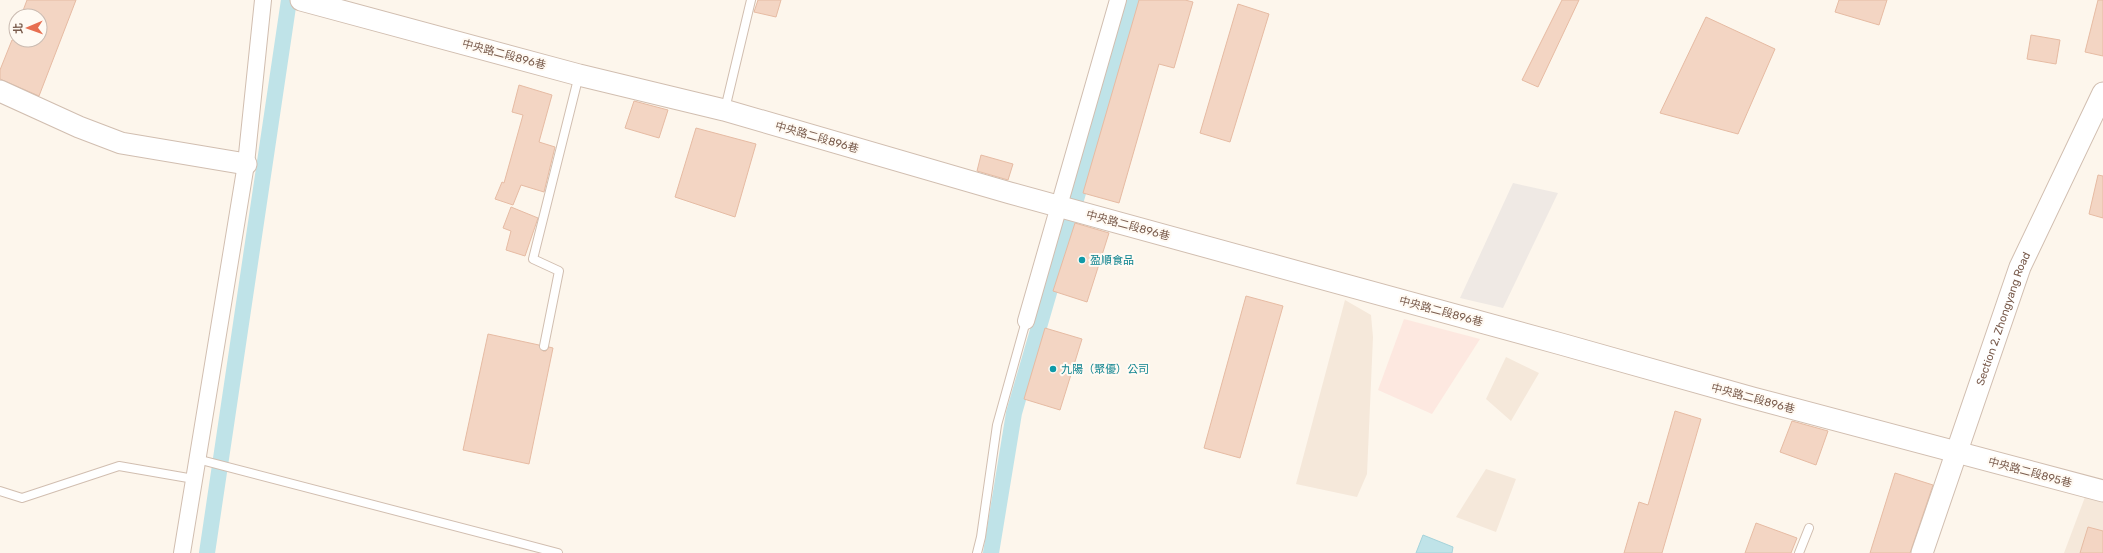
<svg xmlns="http://www.w3.org/2000/svg" width="2103" height="553" font-family="Rubik,'Noto Sans TC',sans-serif">
	<style>
		.residential { fill: #f5e8da }
		.commercial { fill: #fde8e0 }
		.industrial { fill: #efe9e4 }
		.water { fill: #bfe3e8; stroke: #a5d3da }
		.lines { fill: none; stroke-linecap: round; stroke-linejoin: round }
		.canal { stroke: #bfe3e8; stroke-width: 16 }
		.building { fill: #f3d5c3; stroke: #e6bba3 }
		.service-casing { stroke: #d1beb0; stroke-width: 10 }
		.minor-casing { stroke: #d1beb0; stroke-width: 18 }
		.tertiary-casing { stroke: #d1beb0; stroke-width: 23 }
		.service { stroke: #fff; stroke-width: 8 }
		.minor { stroke: #fff; stroke-width: 16 }
		.tertiary { stroke: #fff; stroke-width: 21 }
		.culture-dot { fill: #0f9aa8; stroke: #fffaf3; stroke-width: 1.5 }
		.labels { text-anchor: middle; stroke-width: 4; stroke-linejoin: round; paint-order: stroke }
		.street-label { font-size: 11px; fill: #7a5c4d; stroke: #fffaf3 }
		.culture-label { font-size: 11px; fill: #0d838f; stroke: #fffaf3; text-anchor: start }
	</style>
	<rect width="100%" height="100%" fill="#fdf6ec"/>
	<!-- residential -->
	<path class="residential" d="M1345 300 1371 315 1373 337 1367 474 1357 497 1296 484Z
		M1506 357 1539 373 1511 421 1486 399Z
		M1486 469 1516 479 1496 532 1456 517Z
		M2085 497 2103 502V553H2064Z"/>
	<!-- commercial -->
	<path class="commercial" d="M1404 319 1480 339 1432 414 1378 390Z"/>
	<!-- industrial -->
	<path class="industrial" d="M1513 183 1558 193 1503 308 1460 298Z"/>
	<!-- water -->
	<path class="water" d="M1423 535 1453 547 1452 553H1416Z"/>
	<g class="lines">
		<!-- canal -->
		<path class="canal" d="M207 553 289 0
			M991 553 1014 413 1134 0"/>
	</g>
	<!-- building -->
	<path class="building" d="M27 0H76L39 96 0 79V70L12 40H40V16H21Z
		M758 0H781L776 17 754 12Z
		M1139 0H1185L1193 2 1174 68 1159 64 1119 203 1083 193Z
		M1562 0H1579L1538 87 1522 80Z
		M1839 0H1887L1879 25 1835 12Z
		M2098 0H2103V56L2085 52Z
		M1238 4 1269 14 1230 142 1200 133Z
		M1706 17 1775 49 1738 134 1660 113Z
		M2031 35 2060 40 2056 64 2027 59Z
		M519 85 552 95 539 142 555 147 544 192 521 185 513 205 495 199 502 182 504 183 523 115 512 112Z
		M634 101 668 110 659 138 625 128Z
		M696 128 756 144 735 217 675 197Z
		M981 155 1013 164 1008 180 977 171Z
		M2098 175 2103 176V218L2089 214Z
		M511 207 538 218 525 256 506 250 511 231 503 228Z
		M1075 223 1109 233 1087 302 1053 291Z
		M1246 296 1283 306 1240 458 1204 448Z
		M1045 328 1082 339 1060 410 1024 399Z
		M488 334 539 345 543 351H546L549 347 553 348 529 464 463 450Z
		M1675 411 1701 419 1662 553H1624L1639 502 1648 505Z
		M1792 421 1828 431 1816 465 1780 452Z
		M1895 473 1933 485 1910 553H1870Z
		M1756 523 1797 538 1791 553H1745Z
		M2088 527 2103 531V553H2080Z"/>
	<g class="lines">
		<defs>
			<path id="service" d="M725 109 751 0
				M544 346 559 271 533 259 579 75
				M197 459 558 553
				M0 491 22 498 119 466 194 479
				M977 553 981 537 997 425 1026 321
				M1799 553 1809 528"/>
			<path id="minor" d="M1026 321 1118 0
				M182 553 246 164 263 0"/>
			<g id="tertiary">
				<path d="M301 0 579 75 724 110 1010 193 1561 344 1753 398 2103 491"/>
				<path d="M0 91 79 127 121 143 246 164"/>
				<path id="s1" d="M1922 553 2020 267 2103 93"/>
			</g>
		</defs>
		<!-- service casing -->
		<use href="#service" class="service-casing"/>
		<!-- minor casing -->
		<use href="#minor" class="minor-casing"/>
		<!-- tertiary casing -->
		<use href="#tertiary" class="tertiary-casing"/>
		<!-- service -->
		<use href="#service" class="service"/>
		<!-- minor -->
		<use href="#minor" class="minor"/>
		<!-- tertiary -->
		<use href="#tertiary" class="tertiary"/>
	</g>
	<!-- markers -->
	<g class="culture-dot">
		<circle cx="1082" cy="260" r="4"/>
		<circle cx="1053" cy="369" r="4"/>
	</g>
	<g class="labels">
		<!-- street labels -->
		<g class="street-label">
			<text transform="translate(504 54) rotate(15)" y="4">中央路二段896巷</text>
			<text transform="translate(817 137) rotate(16)" y="4">中央路二段896巷</text>
			<text transform="translate(1128 225) rotate(15)" y="4">中央路二段896巷</text>
			<text transform="translate(1441 311) rotate(15)" y="4">中央路二段896巷</text>
			<text dy="4" stroke="none"><textPath href="#s1" startOffset="248">Section 2, Zhongyang Road</textPath></text>
			<text transform="translate(1753 398) rotate(15)" y="4">中央路二段896巷</text>
			<text transform="translate(2030 472) rotate(15)" y="4">中央路二段895巷</text>
		</g>
		<!-- culture labels -->
		<g class="culture-label">
			<text x="1090" y="264">盈順食品</text>
			<text x="1061" y="373">九陽（聚優）公司</text>
		</g>
	</g>
	<!-- north arrow -->
	<g transform="translate(28 28) rotate(268)"><circle r="19" fill="#fffaf3" stroke="#cabbb1"/>
	<path d="M0-3L7 15L0 10L-7 15Z" fill="#e76f51"/>
	<text y="-6" font-size="11" font-weight="bold" text-anchor="middle" fill="#7a5c4d">北</text>
	</g>
</svg>
